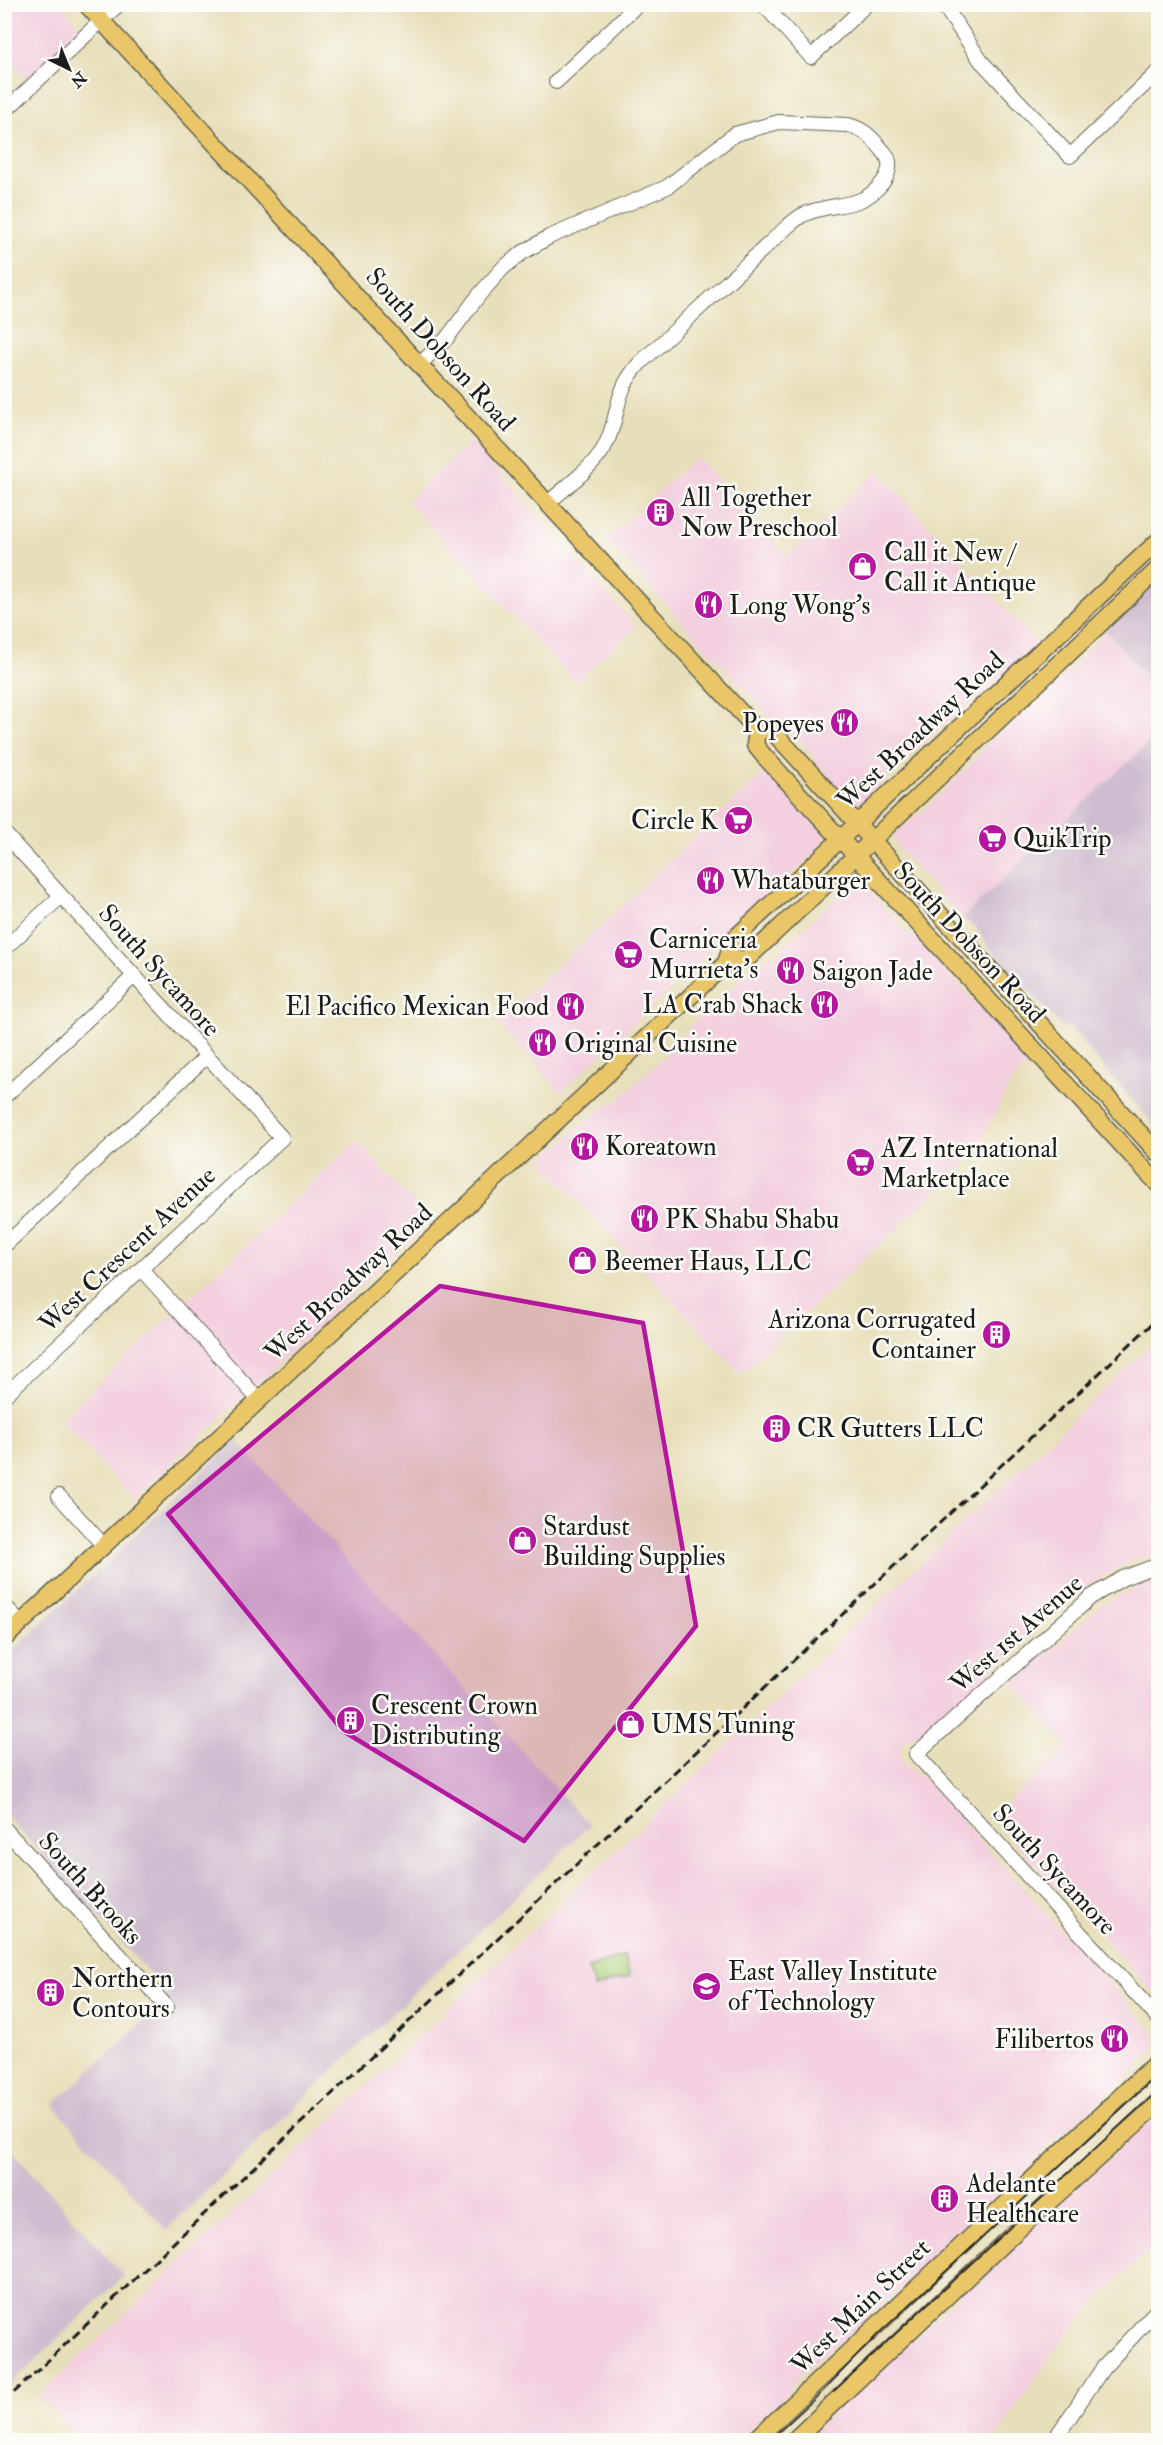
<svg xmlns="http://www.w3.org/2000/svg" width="1163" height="2445" font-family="'IM FELL Double Pica',serif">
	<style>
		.built { fill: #f3cfe0 }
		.industrial { fill: #cfbdcf }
		.green { fill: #a8cd77; stroke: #62744a; stroke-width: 1.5 }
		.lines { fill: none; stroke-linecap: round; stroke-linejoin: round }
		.minor-casing { stroke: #636053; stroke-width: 16 }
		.major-casing { stroke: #636053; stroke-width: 19 }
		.minor { stroke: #fff; stroke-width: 14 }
		.major { stroke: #e9c769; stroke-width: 16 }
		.tram { stroke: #1c1c1c; stroke-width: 1.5 }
		.rail { stroke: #1c1c1c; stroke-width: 3; stroke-dasharray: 9 4.5; stroke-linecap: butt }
		.marked { fill: #b5179e; fill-opacity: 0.2; stroke: #b5179e; stroke-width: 4.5; stroke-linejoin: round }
		.labels { text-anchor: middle; stroke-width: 5; stroke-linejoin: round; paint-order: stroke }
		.street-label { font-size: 26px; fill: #1c1c1c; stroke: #fdfcf7 }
		.poi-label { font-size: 26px; fill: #1c1c1c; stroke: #fdfcf7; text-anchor: start }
	</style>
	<rect width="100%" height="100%" fill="#fdfcf7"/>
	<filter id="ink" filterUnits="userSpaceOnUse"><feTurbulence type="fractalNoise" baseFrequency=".0167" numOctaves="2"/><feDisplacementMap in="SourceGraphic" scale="12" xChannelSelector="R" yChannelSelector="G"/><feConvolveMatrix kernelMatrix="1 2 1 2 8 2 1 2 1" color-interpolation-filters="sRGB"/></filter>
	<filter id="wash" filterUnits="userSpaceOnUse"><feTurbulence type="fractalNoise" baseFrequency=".008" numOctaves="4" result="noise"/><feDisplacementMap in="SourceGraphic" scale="24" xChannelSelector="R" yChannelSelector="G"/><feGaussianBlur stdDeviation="1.35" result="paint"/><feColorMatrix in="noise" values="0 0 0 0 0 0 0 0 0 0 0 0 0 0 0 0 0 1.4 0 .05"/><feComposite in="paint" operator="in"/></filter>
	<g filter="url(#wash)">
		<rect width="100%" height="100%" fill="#e7dfba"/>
		<!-- built -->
		<path class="built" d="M19 5H61L80 27 78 35 29 81 5 54V18Z
			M471 441 636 627 575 682 407 501Z
			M696 457 787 556 878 471 1037 644 964 712 943 724 865 799 857 803 847 800 801 741 783 731 606 540Z
			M1105 630 1158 688V734L962 918 900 850 893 837 895 833 923 811 968 767 984 747 1031 701 1053 687 1082 658Z
			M767 770 823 832 825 840 822 846 561 1092 497 1023Z
			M854 881H863L870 887 872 894 909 935 914 936 1027 1059V1064L1010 1084 976 1150 967 1162 741 1374 545 1165 546 1157 596 1112 616 1102 674 1047 691 1025 756 966 776 954Z
			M357 1141 430 1221 134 1499 60 1420Z
			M1158 1339V1553L1130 1562 1107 1574 1070 1598 923 1734 911 1736 899 1746 903 1766 921 1776 935 1791 1156 2035V2047L1129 2076 1042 2151 1030 2166 848 2337 825 2353 797 2378 786 2395 738 2440H79L39 2396Z
			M1158 1579V1997L991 1817 1069 1746 1013 1684 1104 1603Z
			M1158 2113V2241L1103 2294 1055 2349 994 2440H804Z"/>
		<!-- industrial -->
		<path class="industrial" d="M1158 581V688L1105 630Z
			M1158 734V1129L1084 1045 1083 1041 1068 1026 1063 1028 987 945 976 928 962 918Z
			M236 1440 590 1825 166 2230 53 2105 170 1996 5 1814V1658Z
			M5 2142 124 2276 5 2389H4Z"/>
		<!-- green -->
		<path class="green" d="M624 1956 630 1976 594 1988 588 1968Z"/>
	</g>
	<g filter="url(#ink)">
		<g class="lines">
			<defs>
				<path id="minor" d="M763 4 811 57 867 4
					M943 4 981 61 1070 156 1158 72
					M556 82 638 4
					M4 112 119 4
					M420 364 447 338 479 295 503 268 522 253 549 237 667 187 735 134 779 122 848 125C865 129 873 139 884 152 900 170 876 195 858 201 840 207 820 206 803 215 798 217 793 222 788 226L640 363C612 393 621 417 604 448 591 470 565 487 547 504
					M4 833 282 1138 4 1396
					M4 949 61 896
					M4 1097 134 976
					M4 1246 207 1056
					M141 1269 259 1400
					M59 1496 104 1546
					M1158 1565 1123 1578 1091 1597 916 1754 1158 2018
					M4 1605 21 1623
					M4 1828 167 2007
					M1054 2440 1103 2368 1158 2309"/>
				<path id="major" d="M86 4 757 730H771L788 748 1158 1153
					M757 730 755 745 764 756 1158 1184
					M726 963 733 940 1158 541
					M4 1639 726 963 748 958 1158 569
					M755 2440 1158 2061
					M794 2440 1011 2236 1158 2104"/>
			</defs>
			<!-- minor casing -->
			<use href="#minor" class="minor-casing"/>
			<!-- major casing -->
			<use href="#major" class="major-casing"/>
			<!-- minor -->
			<use href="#minor" class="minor"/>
			<!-- major -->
			<use href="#major" class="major"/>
			<!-- tram -->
			<path class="tram" d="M833 2392 1158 2090
				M770 2440 823 2391 878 2334 1158 2075"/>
			<!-- rail -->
			<path class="rail" d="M4 2402 1158 1318"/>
		</g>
	</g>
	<!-- marked area -->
	<path class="marked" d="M440 1286 643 1323 696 1626 524 1841 343 1731 168 1514Z"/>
	<!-- icons -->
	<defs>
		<symbol id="building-disc" viewBox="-11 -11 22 22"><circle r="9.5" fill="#b5179e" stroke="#fdfcf7"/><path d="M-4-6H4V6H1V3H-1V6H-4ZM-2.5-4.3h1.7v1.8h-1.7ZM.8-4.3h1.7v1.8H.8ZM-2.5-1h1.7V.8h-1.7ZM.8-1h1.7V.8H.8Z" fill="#fff"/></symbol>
		<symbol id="shop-disc" viewBox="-11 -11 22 22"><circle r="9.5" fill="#b5179e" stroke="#fdfcf7"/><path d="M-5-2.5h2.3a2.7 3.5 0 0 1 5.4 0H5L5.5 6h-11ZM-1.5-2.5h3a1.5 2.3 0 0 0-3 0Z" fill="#fff"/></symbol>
		<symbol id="restaurant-disc" viewBox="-11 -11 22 22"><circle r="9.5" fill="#b5179e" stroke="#fdfcf7"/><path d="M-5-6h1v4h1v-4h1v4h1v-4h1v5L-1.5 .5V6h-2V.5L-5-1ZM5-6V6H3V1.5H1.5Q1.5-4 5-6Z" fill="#fff"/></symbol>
		<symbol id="supermarket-disc" viewBox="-11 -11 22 22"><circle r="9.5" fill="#b5179e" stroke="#fdfcf7"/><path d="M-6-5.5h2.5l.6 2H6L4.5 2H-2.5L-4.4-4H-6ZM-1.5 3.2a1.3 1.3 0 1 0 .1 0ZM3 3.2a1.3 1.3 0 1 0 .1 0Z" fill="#fff"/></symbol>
		<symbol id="school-disc" viewBox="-11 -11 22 22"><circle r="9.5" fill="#b5179e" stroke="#fdfcf7"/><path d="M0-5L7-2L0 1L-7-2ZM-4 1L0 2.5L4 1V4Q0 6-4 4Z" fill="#fff"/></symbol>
	</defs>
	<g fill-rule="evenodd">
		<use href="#building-disc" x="644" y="496" width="33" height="33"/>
		<use href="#shop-disc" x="846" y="550" width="33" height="33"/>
		<use href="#restaurant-disc" x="692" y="588" width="33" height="33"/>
		<use href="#restaurant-disc" x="828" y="706" width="33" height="33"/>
		<use href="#supermarket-disc" x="722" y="804" width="33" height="33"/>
		<use href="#supermarket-disc" x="976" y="822" width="33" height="33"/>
		<use href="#restaurant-disc" x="694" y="864" width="33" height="33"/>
		<use href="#supermarket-disc" x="612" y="938" width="33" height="33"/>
		<use href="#restaurant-disc" x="774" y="954" width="33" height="33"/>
		<use href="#restaurant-disc" x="808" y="988" width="33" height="33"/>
		<use href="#restaurant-disc" x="554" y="990" width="33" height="33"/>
		<use href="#restaurant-disc" x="526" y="1026" width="33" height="33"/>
		<use href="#restaurant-disc" x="568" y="1130" width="33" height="33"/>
		<use href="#supermarket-disc" x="844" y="1146" width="33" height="33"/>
		<use href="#restaurant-disc" x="628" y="1202" width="33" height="33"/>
		<use href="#shop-disc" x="566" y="1244" width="33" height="33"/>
		<use href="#building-disc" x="980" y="1318" width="33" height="33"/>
		<use href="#building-disc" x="760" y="1412" width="33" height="33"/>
		<use href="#shop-disc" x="506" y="1524" width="33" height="33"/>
		<use href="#building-disc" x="334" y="1704" width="33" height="33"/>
		<use href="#shop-disc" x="614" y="1708" width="33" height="33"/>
		<use href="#school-disc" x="690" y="1970" width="33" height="33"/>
		<use href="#building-disc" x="34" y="1976" width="33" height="33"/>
		<use href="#restaurant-disc" x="1098" y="2022" width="33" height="33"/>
		<use href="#building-disc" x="928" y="2182" width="33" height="33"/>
	</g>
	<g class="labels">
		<!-- street labels -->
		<g class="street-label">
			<text transform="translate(441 349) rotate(48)" y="9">South Dobson Road</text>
			<text transform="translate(920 730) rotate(-43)" y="9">West Broadway Road</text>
			<text transform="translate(970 942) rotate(47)" y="9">South Dobson Road</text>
			<text transform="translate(160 970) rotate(48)" y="9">South Sycamore</text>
			<text transform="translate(127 1249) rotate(-43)" y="9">West Crescent Avenue</text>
			<text transform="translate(348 1282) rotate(-43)" y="9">West Broadway Road</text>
			<text transform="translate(1016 1633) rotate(-41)" y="9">West 1st Avenue</text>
			<text transform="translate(1055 1869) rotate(47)" y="9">South Sycamore</text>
			<text transform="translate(91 1888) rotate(48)" y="9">South Brooks</text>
			<text transform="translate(860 2306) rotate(-44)" y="9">West Main Street</text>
		</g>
		<!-- poi labels -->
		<g class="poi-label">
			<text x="681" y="506">All Together<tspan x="681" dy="30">Now Preschool</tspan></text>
			<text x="884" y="561">Call it New /<tspan x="884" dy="30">Call it Antique</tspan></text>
			<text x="729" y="614">Long Wong's</text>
			<text x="824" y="732" text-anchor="end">Popeyes</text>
			<text x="718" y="829" text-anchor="end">Circle K</text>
			<text x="1013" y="847">QuikTrip</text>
			<text x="731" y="889">Whataburger</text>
			<text x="649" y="948">Carniceria<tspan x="649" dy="30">Murrieta's</tspan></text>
			<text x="812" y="980">Saigon Jade</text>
			<text x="803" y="1013" text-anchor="end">LA Crab Shack</text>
			<text x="549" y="1015" text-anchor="end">El Pacifico Mexican Food</text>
			<text x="564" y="1052">Original Cuisine</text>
			<text x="605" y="1155">Koreatown</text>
			<text x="881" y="1157">AZ International<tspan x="881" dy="30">Marketplace</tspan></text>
			<text x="665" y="1228">PK Shabu Shabu</text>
			<text x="604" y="1270">Beemer Haus, LLC</text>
			<text x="976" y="1328" text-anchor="end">Arizona Corrugated<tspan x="976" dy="30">Container</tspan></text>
			<text x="797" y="1437">CR Gutters LLC</text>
			<text x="543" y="1535">Stardust<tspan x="543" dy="30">Building Supplies</tspan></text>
			<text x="371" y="1714">Crescent Crown<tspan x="371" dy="30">Distributing</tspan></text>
			<text x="651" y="1733">UMS Tuning</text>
			<text x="728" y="1980">East Valley Institute<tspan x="728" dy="30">of Technology</tspan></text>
			<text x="72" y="1987">Northern<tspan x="72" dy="30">Contours</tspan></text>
			<text x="1094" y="2048" text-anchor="end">Filibertos</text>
			<text x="966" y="2192">Adelante<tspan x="966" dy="30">Healthcare</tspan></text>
		</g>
	</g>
	<!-- margin -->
	<rect width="1163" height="2445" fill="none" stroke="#fdfcf7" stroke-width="24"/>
	<!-- north arrow -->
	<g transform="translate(69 69) rotate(137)" stroke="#fdfcf7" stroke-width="4.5" paint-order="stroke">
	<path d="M0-4.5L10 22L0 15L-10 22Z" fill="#1c1c1c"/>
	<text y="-9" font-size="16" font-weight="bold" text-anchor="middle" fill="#1c1c1c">N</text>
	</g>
</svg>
